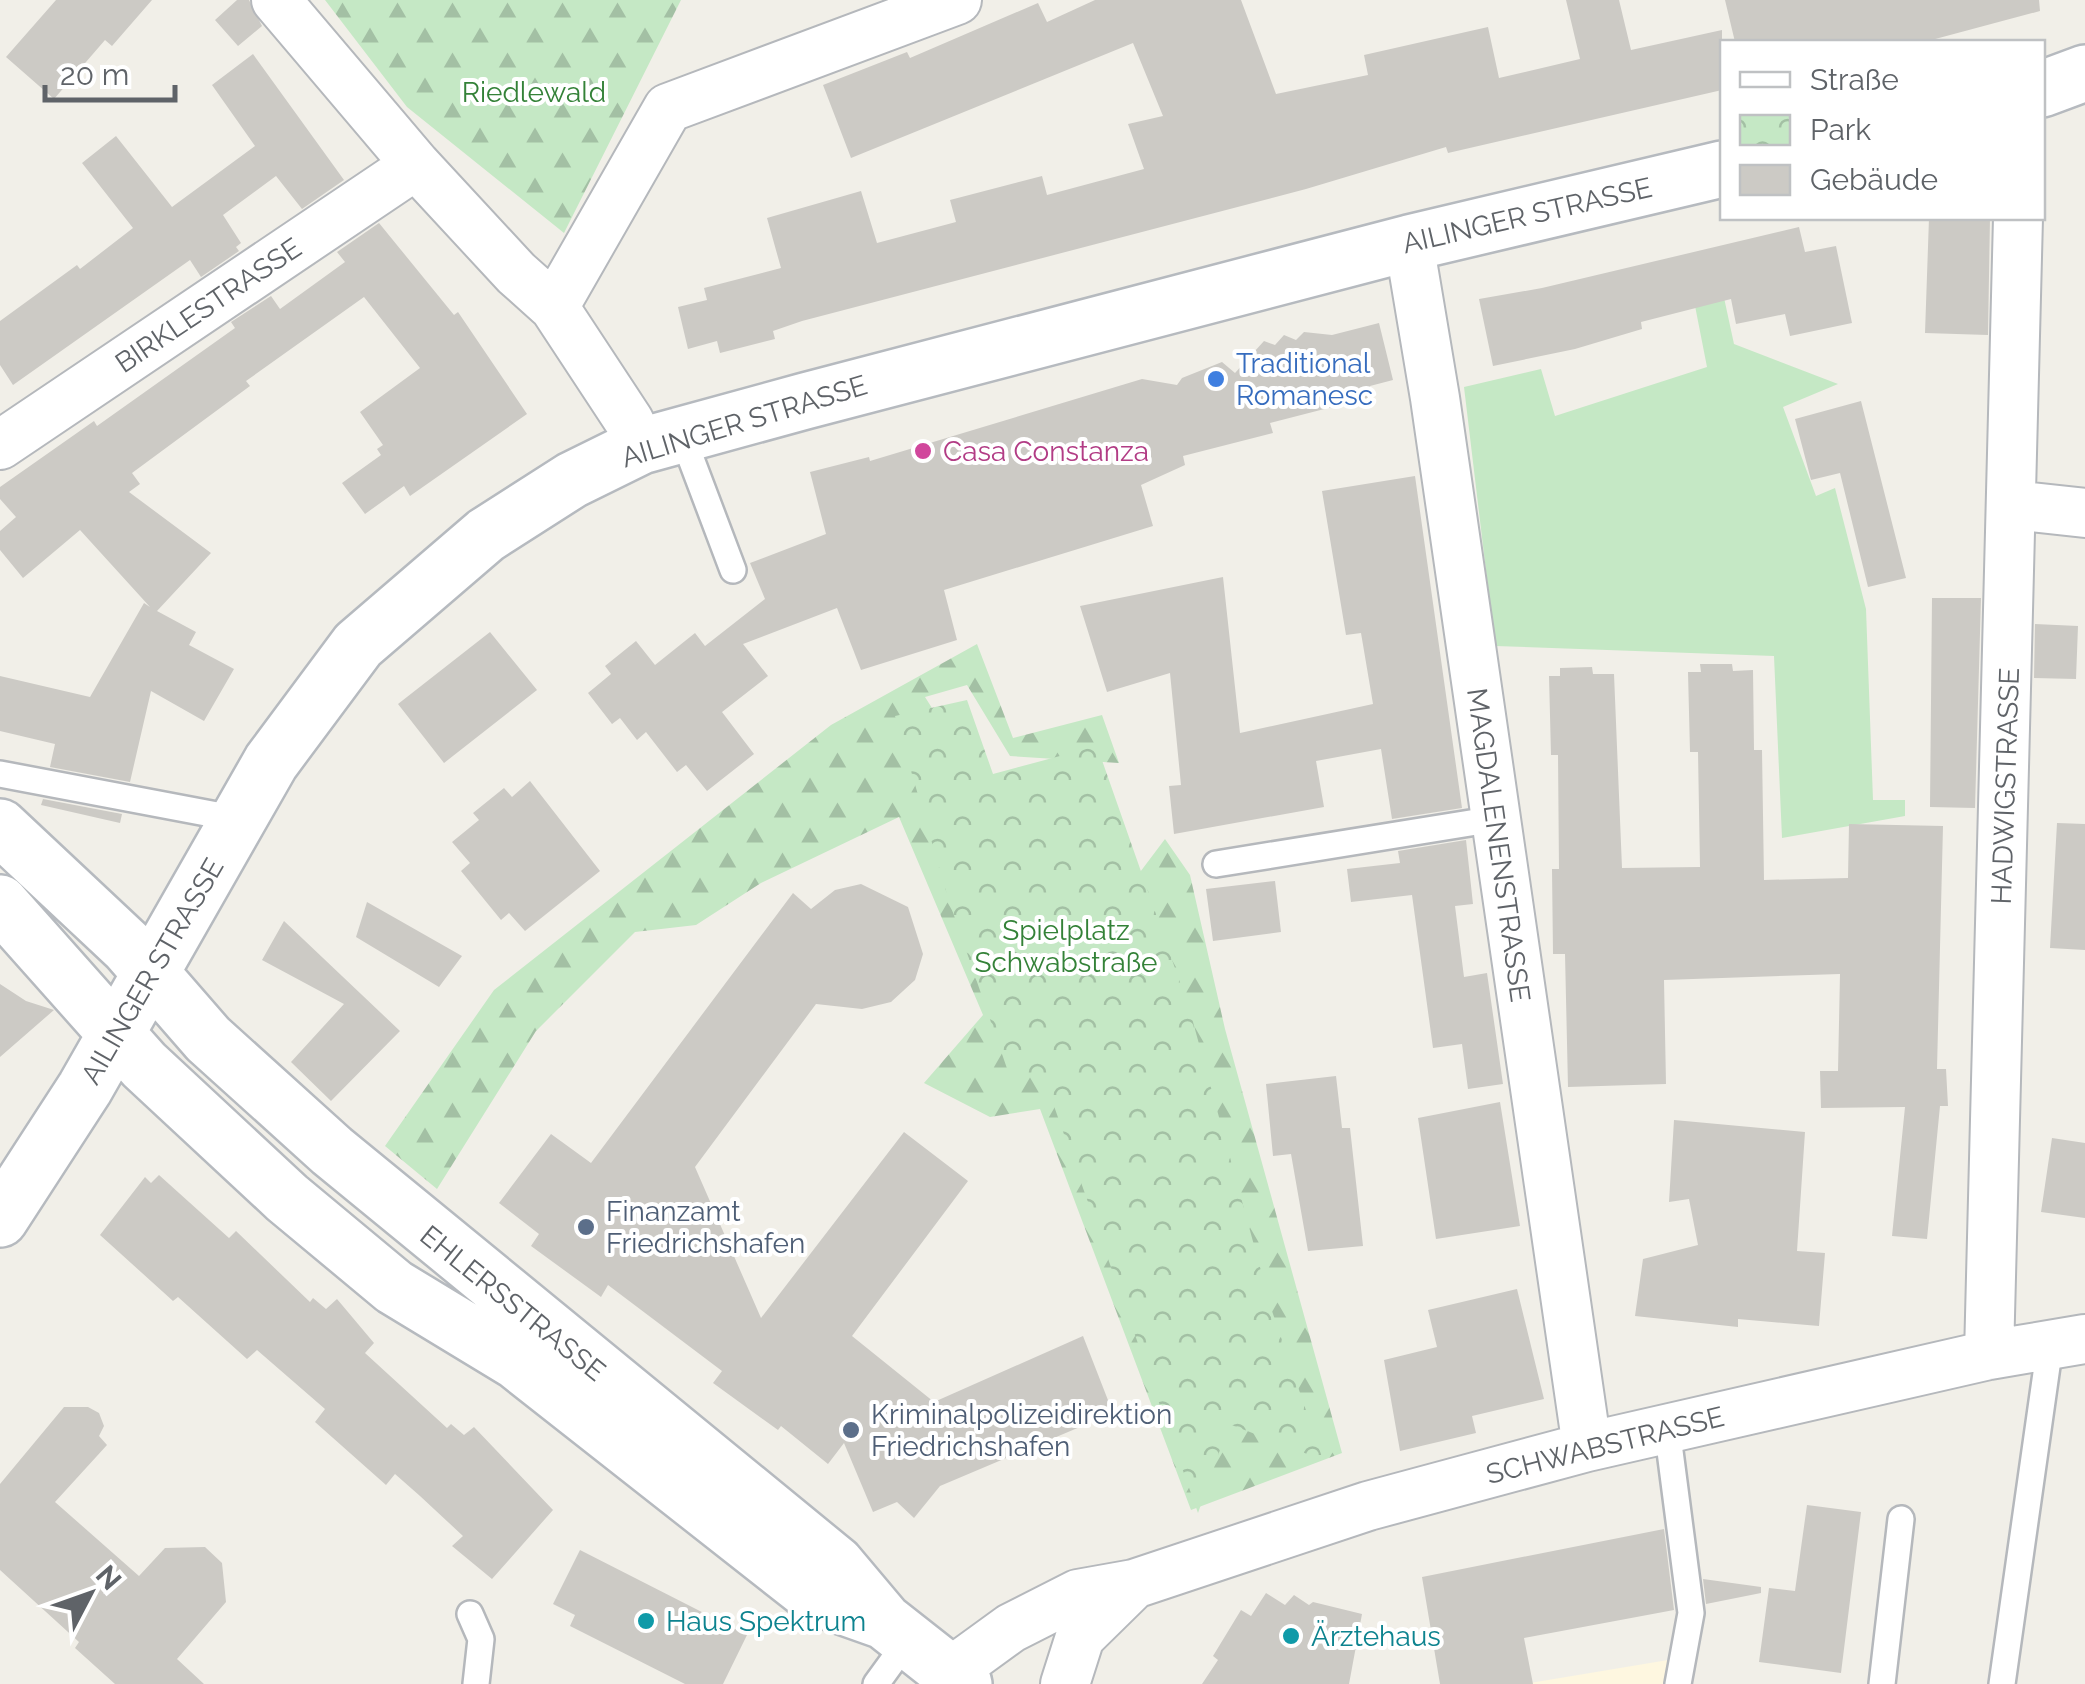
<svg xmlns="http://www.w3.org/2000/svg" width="2085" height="1684" font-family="Raleway,sans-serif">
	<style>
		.commercial { fill: #fef7e0 }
		.green { fill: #c5e8c5 }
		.forest { fill: url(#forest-firs) }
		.park { fill: url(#park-crowns) }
		.building { fill: #cccac5 }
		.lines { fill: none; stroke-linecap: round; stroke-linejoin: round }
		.lane-casing { stroke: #b5b8bc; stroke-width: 30 }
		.street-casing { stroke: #b5b8bc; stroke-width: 52 }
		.secondary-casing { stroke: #b6babf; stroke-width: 60 }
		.lane { stroke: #fff; stroke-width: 25 }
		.street { stroke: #fff; stroke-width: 48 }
		.secondary { stroke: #fff; stroke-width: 55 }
		.shop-dot { fill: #3f7fe0; stroke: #fff; stroke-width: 4 }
		.hotel-dot { fill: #d1479c; stroke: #fff; stroke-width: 4 }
		.service-dot { fill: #5c6f8a; stroke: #fff; stroke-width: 4 }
		.culture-dot { fill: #0f9aa8; stroke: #fff; stroke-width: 4 }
		.labels { text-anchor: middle; stroke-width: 8; stroke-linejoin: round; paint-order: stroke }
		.park-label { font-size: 28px; fill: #348238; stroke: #fff }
		.street-label { font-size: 28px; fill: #5f6368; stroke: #fff }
		.shop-label { font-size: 28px; fill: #366cbe; stroke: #fff; text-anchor: start }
		.hotel-label { font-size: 28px; fill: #b23c85; stroke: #fff; text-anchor: start }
		.service-label { font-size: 28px; fill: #4e5e75; stroke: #fff; text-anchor: start }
		.culture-label { font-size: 28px; fill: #0d838f; stroke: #fff; text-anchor: start }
	</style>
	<defs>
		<pattern id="forest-firs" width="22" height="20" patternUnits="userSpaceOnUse" patternTransform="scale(2.5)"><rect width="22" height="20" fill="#c5e8c5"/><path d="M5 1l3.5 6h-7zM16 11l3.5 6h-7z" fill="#a3c0a4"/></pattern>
		<pattern id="park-crowns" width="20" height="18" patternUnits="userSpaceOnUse" patternTransform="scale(2.5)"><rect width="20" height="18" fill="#c5e8c5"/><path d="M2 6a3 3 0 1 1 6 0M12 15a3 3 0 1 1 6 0" fill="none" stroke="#a3c0a4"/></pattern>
	</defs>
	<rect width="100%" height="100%" fill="#f1efe8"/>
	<!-- commercial -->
	<path class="commercial" d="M1692 1656 1689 1684H1524Z"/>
	<!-- green -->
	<path class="green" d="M1715 256 1734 344 1838 384 1783 407 1816 496 1835 488 1866 609 1873 800H1905V816L1782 838 1774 656 1495 646 1464 387 1541 369 1555 416 1707 367 1687 265Z"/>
	<!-- forest -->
	<path class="forest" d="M325 0H681L564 233 407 107Z
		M977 644 1013 738 1102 715 1119 763 1010 756 967 685 925 697 1052 897 1119 900 1165 839 1190 875 1225 1029 1342 1453 1191 1510 1040 1109 990 1117 924 1083 983 1015 899 817 761 883 696 925 635 932 536 1031 437 1189 385 1146 494 990 831 725Z"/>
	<!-- park -->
	<path class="park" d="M967 700 993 774 1097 746 1190 1011 1272 1311 1323 1460 1229 1424 1198 1513 1043 1075 1011 1080 949 901 895 716Z"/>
	<!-- building -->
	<path class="building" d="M56 0H152L112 46 105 40 54 99 6 57Z
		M237 0H249L262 26 238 46 215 20Z
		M1095 0H1241L1276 94 1368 75 1364 55 1488 27 1499 78 1580 59 1566 0H1619L1631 50 1722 30V90L1448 153 1446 147 1306 189 802 321 773 331 775 339 720 353 717 341 688 349 678 307 707 300 704 288 781 268 767 218 861 191 877 243 956 222 950 200 1042 176 1047 195 1144 169 1128 124 1163 116 1133 43 851 158 823 85 907 52 910 58 1038 3 1047 22Z
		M1725 0H2039L2040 11 1924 42H1735Z
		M253 54 344 180 302 209 276 176 223 215 241 243 236 247 239 251 201 277 190 260 13 385 0 365V321L77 265 80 269 133 228 82 163 116 136 172 207 255 146 212 85Z
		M1929 218H1990L1988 335 1925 333Z
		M379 223 454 315 458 312 527 414 410 496 404 486 365 514 342 483 381 455 377 449 383 445 360 412 420 368 364 297 246 381 250 386 132 473 140 484 129 492 211 553 157 611 196 632 189 645 234 669 204 721 151 691 130 782 50 767 55 744 0 731V676L90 697 144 603 150 607 80 530 23 578 0 550V531L16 517 0 499V487L94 421 97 426 235 328 231 322 271 296 280 309 345 262 337 252Z
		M1799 227 1805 252 1836 246 1852 323 1790 336 1785 314 1736 324 1731 299 1641 322 1642 329 1575 349 1493 366 1479 299 1542 288Z
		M1379 323 1393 380 1370 386 1371 397 1270 423 1273 433 1183 456 1185 465 1141 485 1153 526 944 590 957 640 861 670 837 608 743 644 768 676 722 712 754 754 707 791 686 765 677 772 646 732 637 740 620 718 612 724 588 693 611 674 605 666 636 641 655 665 695 633 705 646 765 599 750 563 826 534 810 472 869 457 870 461 1142 379 1177 385 1182 378 1222 362 1235 373 1264 341 1275 345 1284 335 1296 340 1304 332 1332 335Z
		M1861 401 1906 578 1868 587 1840 473 1811 480 1795 419Z
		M1415 476 1462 808 1392 819 1381 749 1316 761 1324 807 1174 834 1169 786 1181 785 1170 673 1107 692 1080 606 1223 577 1240 733 1373 704 1361 633 1346 635 1322 491Z
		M1932 598H1981L1975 808 1930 807Z
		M2035 624 2078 626 2076 679 2034 678Z
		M490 632 537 690 444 763 398 704Z
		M1700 664H1732L1733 671 1753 670 1754 750H1762L1764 880 1848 878 1849 824 1943 826 1937 1069H1946L1948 1106H1940L1927 1239 1892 1236 1905 1107 1821 1108 1820 1071H1838L1840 974 1664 980 1666 1084 1568 1087 1565 954H1553L1552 869H1559L1558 755H1551L1549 676H1560V668L1592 667 1593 674H1614L1622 868 1700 867 1698 752H1690L1688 672H1701Z
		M530 781 600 871 525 931 509 913 501 920 461 871 470 863 452 842 479 820 473 813 504 788 512 797Z
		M43 799 122 814 120 823 41 805Z
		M2057 823 2085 824V950L2050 948Z
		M1466 840 1473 904 1455 906 1464 977 1487 973 1503 1084 1468 1089 1462 1044 1433 1048 1412 895 1351 902 1347 869 1400 863 1398 851Z
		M1275 881 1281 932 1213 941 1206 889Z
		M861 884 908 907 923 954 915 980 891 1002 862 1009 816 1004 695 1167 761 1318 904 1132 968 1181 852 1336 934 1402 1083 1336 1113 1413 940 1486 914 1518 897 1502 873 1512 844 1443 828 1464 781 1426 778 1430 713 1383 722 1371 608 1285 601 1297 531 1246 539 1234 499 1203 551 1134 591 1163 793 893 811 909 835 890Z
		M367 902 462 956 439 987 356 937Z
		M284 921 400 1031 331 1101 291 1062 344 1004 262 960Z
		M0 984 26 1001 54 1010 0 1057Z
		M1336 1076 1342 1128H1350L1363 1246 1308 1251 1291 1154 1273 1156 1266 1084Z
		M1500 1102 1520 1226 1436 1239 1418 1118Z
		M1674 1120 1805 1132 1797 1251 1825 1253 1819 1326 1738 1319V1327L1635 1316 1643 1259 1698 1245 1689 1199 1669 1202Z
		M2052 1138 2085 1143V1218L2041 1212Z
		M159 1175 229 1238 236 1231 310 1302 313 1298 326 1309 337 1299 374 1343 365 1353 447 1428 451 1424 464 1435 474 1427 553 1510 492 1579 452 1546 463 1536 420 1496 395 1474 386 1485 315 1422 325 1409 257 1350 247 1359 178 1297 173 1301 100 1235 145 1177 151 1183Z
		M1517 1289 1544 1399 1472 1416 1476 1433 1400 1451 1384 1360 1437 1347 1428 1310Z
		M64 1407H88L99 1413 104 1426 99 1436 107 1445 55 1502 139 1576 165 1548 205 1547 222 1563 226 1602 177 1659 204 1684H115L75 1648 79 1642 0 1570V1484Z
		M1807 1505 1861 1512 1841 1673 1759 1662 1769 1588 1795 1591Z
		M1664 1529 1674 1610 1524 1638 1533 1684H1440L1422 1577Z
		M580 1550 747 1635 723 1684H685L570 1626 575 1615 553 1604Z
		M1703 1579 1761 1587V1593L1706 1604Z
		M1266 1593 1285 1605 1294 1595 1309 1605 1313 1602 1362 1614 1349 1684H1202L1218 1660 1213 1656 1241 1610 1251 1616Z"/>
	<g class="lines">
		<defs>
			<path id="lane" d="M682 435 733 570
				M0 774 238 819
				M1216 864 1495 819
				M1667 1428 1691 1613 1678 1684
				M470 1614 481 1639 476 1684
				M876 1684 908 1640
				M1882 1684 1901 1519
				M2002 1684 2050 1345"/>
			<path id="street" d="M276 0 416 165 516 273 554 307 629 421 641 446
				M1409 243 1435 398 1587 1447
				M554 307 668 108 957 0
				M0 445 416 165
				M2013 505 2085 513
				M1989 1355 2018 218
				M949 1673 1011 1628 1078 1594 1134 1584 1368 1506 1587 1447 1989 1355 2085 1339
				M1065 1684 1080 1637 1134 1584"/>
			<path id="secondary" d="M2042 89 2085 73
				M0 827 128 947 208 1039 332 1151 836 1564 884 1621 964 1684
				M0 903 144 1065 287 1198 394 1287 516 1361 816 1597 881 1620
				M0 1219 85 1088 271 762 358 645 486 535 572 480 641 446 805 401 1409 243 1722 169"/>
		</defs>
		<!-- lane casing -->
		<use href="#lane" class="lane-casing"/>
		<!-- street casing -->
		<use href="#street" class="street-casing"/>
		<!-- secondary casing -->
		<use href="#secondary" class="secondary-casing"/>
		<!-- lane -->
		<use href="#lane" class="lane"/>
		<!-- street -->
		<use href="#street" class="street"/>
		<!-- secondary -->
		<use href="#secondary" class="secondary"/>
	</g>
	<!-- markers -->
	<circle class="shop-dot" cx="1216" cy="379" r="10"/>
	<circle class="hotel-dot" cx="923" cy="451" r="10"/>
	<g class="service-dot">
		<circle cx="586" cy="1227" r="10"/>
		<circle cx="851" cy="1430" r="10"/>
	</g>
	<g class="culture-dot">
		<circle cx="646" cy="1621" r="10"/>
		<circle cx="1291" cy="1636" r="10"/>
	</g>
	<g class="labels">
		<!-- park labels -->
		<g class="park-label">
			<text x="534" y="102">Riedlewald</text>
			<text x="1066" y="940">Spielplatz<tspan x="1066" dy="32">Schwabstraße</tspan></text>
		</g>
		<!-- street labels -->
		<g class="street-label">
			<text transform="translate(1527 215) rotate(-13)" y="10">AILINGER STRASSE</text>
			<text transform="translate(208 305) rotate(-34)" y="10">BIRKLESTRASSE</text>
			<text transform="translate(744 421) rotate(-17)" y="10">AILINGER STRASSE</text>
			<text transform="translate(2005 786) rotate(-88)" y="10">HADWIGSTRASSE</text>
			<text transform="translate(1499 845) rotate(82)" y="10">MAGDALENENSTRASSE</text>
			<text transform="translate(152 971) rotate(-60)" y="10">AILINGER STRASSE</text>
			<text transform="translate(513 1303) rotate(39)" y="10">EHLERSSTRASSE</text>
			<text transform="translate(1605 1445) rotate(-14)" y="10">SCHWABSTRASSE</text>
		</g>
		<!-- shop labels -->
		<g class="shop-label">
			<text x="1236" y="373">Traditional<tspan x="1236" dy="32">Romanesc</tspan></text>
		</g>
		<!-- hotel labels -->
		<g class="hotel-label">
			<text x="943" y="461">Casa Constanza</text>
		</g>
		<!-- service labels -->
		<g class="service-label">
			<text x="606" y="1221">Finanzamt<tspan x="606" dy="32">Friedrichshafen</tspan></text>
			<text x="871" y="1424">Kriminalpolizeidirektion<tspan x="871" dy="32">Friedrichshafen</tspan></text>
		</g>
		<!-- culture labels -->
		<g class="culture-label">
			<text x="666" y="1631">Haus Spektrum</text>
			<text x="1311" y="1646">Ärztehaus</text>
		</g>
	</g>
	<!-- legend -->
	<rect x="1720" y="40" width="325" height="180" fill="#ffffff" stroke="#bfc1c3" stroke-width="2.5"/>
	<rect x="1740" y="72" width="50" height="15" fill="#ffffff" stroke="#bfc1c3" stroke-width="2.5"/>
	<text x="1810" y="90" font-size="30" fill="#5f6368">Straße</text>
	<rect x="1740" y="115" width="50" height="30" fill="url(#park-crowns)" stroke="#bfc1c3" stroke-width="2.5"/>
	<text x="1810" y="140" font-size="30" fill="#5f6368">Park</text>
	<rect x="1740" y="165" width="50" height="30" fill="#cccac5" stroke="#bfc1c3" stroke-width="2.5"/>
	<text x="1810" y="190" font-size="30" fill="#5f6368">Gebäude</text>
	<!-- north arrow -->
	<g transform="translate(90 1594) rotate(49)" stroke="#ffffff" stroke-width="8" paint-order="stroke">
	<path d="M0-8L18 38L0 25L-18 38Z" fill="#5f6368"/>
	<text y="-15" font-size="28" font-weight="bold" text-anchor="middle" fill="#5f6368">N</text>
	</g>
	<!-- scale -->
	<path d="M45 85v15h130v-15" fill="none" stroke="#5f6368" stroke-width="5"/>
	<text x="60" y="85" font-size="30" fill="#5f6368" stroke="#ffffff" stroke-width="8" paint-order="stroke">20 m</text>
</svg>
